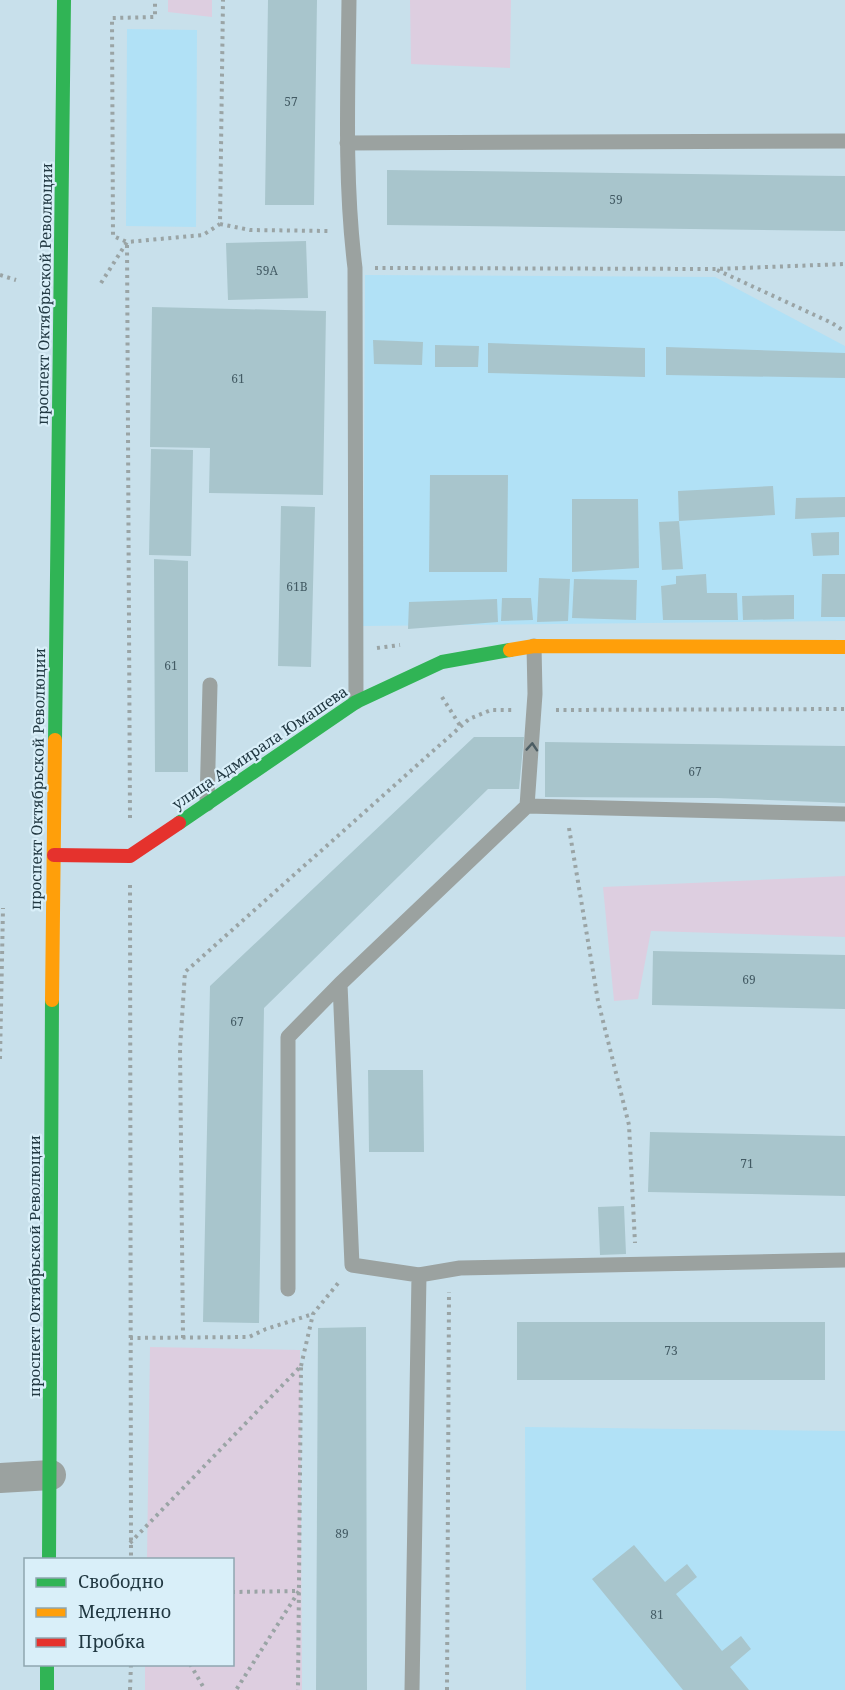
<svg xmlns="http://www.w3.org/2000/svg" width="845" height="1690" font-family="'Noto Serif',serif">
	<style>
		.built { fill: #b1e1f6 }
		.green { fill: #ddcee0 }
		.building { fill: #a8c5cc }
		.lines { fill: none; stroke-linecap: round; stroke-linejoin: round }
		.path { stroke: #9aa4a5; stroke-width: 4; stroke-dasharray: 3 4.5; stroke-linecap: butt }
		.lane { stroke: #9ba2a0; stroke-width: 15 }
		.street { stroke: #9ba2a0; stroke-width: 30 }
		.fast { stroke: #30b455; stroke-width: 14 }
		.slow { stroke: #ff9f0a; stroke-width: 14 }
		.jam { stroke: #e5322d; stroke-width: 14 }
		.oneway { stroke: #4c5d63 }
		.labels { text-anchor: middle; stroke-width: 4.5; stroke-linejoin: round; paint-order: stroke }
		.number-label { font-size: 12px; fill: #435b64 }
		.street-label { font-size: 15px; fill: #213842; stroke: #d9eff9 }
	</style>
	<rect width="100%" height="100%" fill="#c8e0eb"/>
	<!-- built -->
	<path class="built" d="M127 29 197 30 196 227 126 226Z
		M365 275 715 277 845 346V621L363 626Z
		M525 1427 845 1431V1690H526Z"/>
	<!-- green -->
	<path class="green" d="M168 0H212V17L168 12Z
		M410 0H511L510 68 411 64Z
		M845 876V937L651 931 638 999 614 1001 603 887Z
		M150 1347 300 1350 302 1690H145V1665L232 1664V1560L147 1559Z"/>
	<!-- building -->
	<path class="building" d="M268 0H317L314 205H265Z
		M387 170 845 176V231L387 225Z
		M306 241 308 298 228 300 226 243Z
		M152 307 326 311 323 495 209 493 210 448 150 447Z
		M373 340 423 342 422 365 374 364Z
		M488 343 645 348V377L488 373Z
		M435 345 479 346 478 367H435Z
		M666 347 845 353V378L666 375Z
		M151 449 193 450 191 556 149 555Z
		M430 475H508L507 572H429Z
		M773 486 775 515 679 521 678 491Z
		M845 497V517L795 519 796 498Z
		M572 499H638L639 568 572 572Z
		M281 506 315 507 311 667 278 666Z
		M679 521 683 569 662 570 659 522Z
		M839 532V555L813 556 811 533Z
		M154 559 188 561V772H155Z
		M706 574 707 593H737L738 620H663L661 586 676 584V576Z
		M822 574H845V617H821Z
		M539 578 570 579 568 621 537 622Z
		M574 579 637 580 636 620 572 618Z
		M794 595V619L743 620 742 596Z
		M502 598H531L533 620 501 621Z
		M497 599 498 622 408 629 409 602Z
		M474 737H524L519 789H488L264 1008 259 1323 203 1322 210 986Z
		M545 742 845 746V803L716 798 545 797Z
		M653 951 845 955V1009L652 1005Z
		M368 1070H423L424 1152H369Z
		M650 1132 845 1136V1196L648 1192Z
		M624 1206 626 1254 600 1255 598 1207Z
		M517 1322H825V1380H517Z
		M366 1327 367 1690H316L318 1328Z
		M634 1545 665 1582 687 1564 697 1577 676 1594 722 1651 741 1636 751 1649 730 1667 749 1690H683L592 1579Z"/>
	<g class="lines">
		<!-- path -->
		<path class="path" d="M220 224 250 230 329 231
			M375 268 716 269 845 264
			M717 270 832 323 845 332
			M0 275 16 280
			M101 283 127 242 203 235 220 224 223 0
			M377 648 400 645
			M442 697 461 727
			M556 710 845 709
			M130 818 127 242 113 236 112 18 155 17V0
			M569 828 598 1001 629 1125 635 1243
			M130 885 131 1560
			M0 1059 3 908
			M130 1338 249 1337 266 1329 313 1314
			M183 1338 180 1048 185 972 469 719 491 710H512
			M301 1366 313 1314 339 1282
			M130 1543 301 1366 298 1690
			M232 1592 299 1591 236 1690
			M190 1664 205 1690
			M130 1690 131 1664
			M447 1690 449 1292"/>
		<!-- lane -->
		<path class="lane" d="M349 0C348 89 344 179 355 268L356 702
			M347 143 845 141
			M534 646 535 694 527 806 340 984 352 1265 419 1275 460 1268 845 1260
			M207 804 210 685
			M527 806 845 814
			M288 1289V1037L340 984
			M412 1690 419 1275"/>
		<!-- street -->
		<path class="street" d="M0 1478 51 1475"/>
		<!-- fast -->
		<path class="fast" d="M55 740 64 0
			M179 823 356 702 442 662 510 650
			M49 1560 52 1000
			M47 1664V1690"/>
		<!-- slow -->
		<path class="slow" d="M510 650 534 646 845 647
			M52 1000 55 740"/>
		<!-- jam -->
		<path class="jam" d="M54 855 130 856 179 823"/>
	</g>
	<!-- one-way arrows -->
	<defs><path id="oneway-chevron" d="M-2-3.5L2.5 0L-2 3.5" fill="none" stroke-width="1.6" stroke-linecap="round" stroke-linejoin="round" transform="scale(1.5)"/></defs>
	<use class="oneway" href="#oneway-chevron" transform="translate(532 747) rotate(-86)"/>
	<g class="labels">
		<!-- number labels -->
		<g class="number-label">
			<text x="291" y="106">57</text>
			<text x="616" y="204">59</text>
			<text x="267" y="275">59А</text>
			<text x="238" y="383">61</text>
			<text x="297" y="591">61В</text>
			<text x="171" y="670">61</text>
			<text x="695" y="776">67</text>
			<text x="749" y="984">69</text>
			<text x="237" y="1026">67</text>
			<text x="747" y="1168">71</text>
			<text x="671" y="1355">73</text>
			<text x="342" y="1538">89</text>
			<text x="657" y="1619">81</text>
		</g>
		<!-- street labels -->
		<g class="street-label">
			<text transform="translate(45 294) rotate(-89)" y="5">проспект Октябрьской Революции</text>
			<text transform="translate(260 748) rotate(-34)" y="5">улица Адмирала Юмашева</text>
			<text transform="translate(38 779) rotate(-89)" y="5">проспект Октябрьской Революции</text>
			<text transform="translate(35 1266) rotate(-90)" y="5">проспект Октябрьской Революции</text>
		</g>
	</g>
	<!-- legend -->
	<rect x="24" y="1558" width="210" height="108" fill="#d9eff9" stroke="#8fa6b0" stroke-width="1.5"/>
	<rect x="36" y="1578" width="30" height="9" fill="#30b455" stroke="#8fa6b0" stroke-width="1.5"/>
	<text x="78" y="1588" font-size="18" fill="#213842">Свободно</text>
	<rect x="36" y="1608" width="30" height="9" fill="#ff9f0a" stroke="#8fa6b0" stroke-width="1.5"/>
	<text x="78" y="1618" font-size="18" fill="#213842">Медленно</text>
	<rect x="36" y="1638" width="30" height="9" fill="#e5322d" stroke="#8fa6b0" stroke-width="1.5"/>
	<text x="78" y="1648" font-size="18" fill="#213842">Пробка</text>
</svg>
